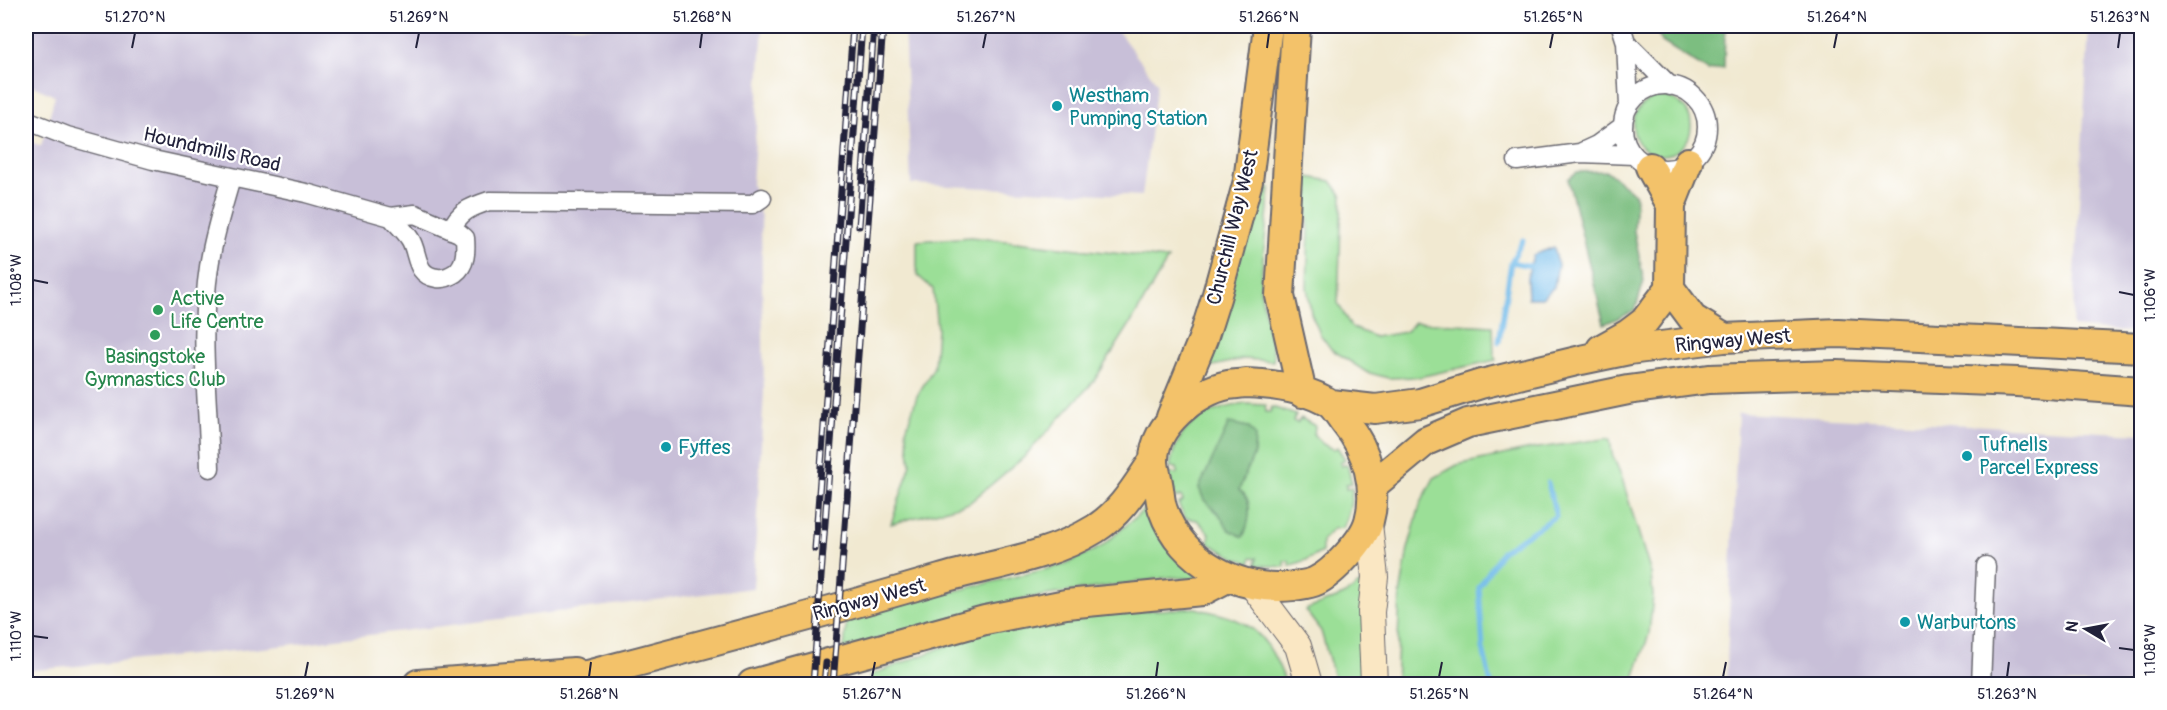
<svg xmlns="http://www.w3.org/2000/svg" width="2167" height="710" font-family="Pangolin,sans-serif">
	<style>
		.industrial { fill: #c8bfd8 }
		.green { fill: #9bdf97; stroke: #5e8069; stroke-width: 1.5 }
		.forest { fill: #7cbe80; stroke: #4f705e; stroke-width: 1.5 }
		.water { fill: #71bbea; stroke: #4a6e92; stroke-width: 1.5 }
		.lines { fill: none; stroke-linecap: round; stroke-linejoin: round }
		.stream { stroke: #71bbea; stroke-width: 5 }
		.street-casing { stroke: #6a6870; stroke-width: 21 }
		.secondary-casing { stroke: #6a6870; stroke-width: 28 }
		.primary-casing { stroke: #6a6870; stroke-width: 32 }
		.street { stroke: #fff; stroke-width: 18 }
		.secondary { stroke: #fae7c3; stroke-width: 26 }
		.primary { stroke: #f3c26a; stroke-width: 28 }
		.rail-casing { stroke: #22223b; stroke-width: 7 }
		.rail { stroke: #fff; stroke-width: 4.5; stroke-dasharray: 14; stroke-linecap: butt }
		.ticks { fill: none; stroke: #22223b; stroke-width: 2 }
		.culture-dot { fill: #0f9aa8; stroke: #fff; stroke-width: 2 }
		.leisure-dot { fill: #2e9e5b; stroke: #fff; stroke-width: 2 }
		.labels { text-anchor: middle; stroke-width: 4.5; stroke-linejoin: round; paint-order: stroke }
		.culture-label { font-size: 20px; fill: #0d838f; stroke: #fff; text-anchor: start }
		.street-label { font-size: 20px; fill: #22223b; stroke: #fff }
		.leisure-label { font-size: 20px; fill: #27864d; stroke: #fff; text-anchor: start }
		.neatline { fill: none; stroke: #22223b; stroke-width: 2 }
		.ticks-label { font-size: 15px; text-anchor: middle; fill: #22223b }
	</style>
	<rect width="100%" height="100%" fill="#fff"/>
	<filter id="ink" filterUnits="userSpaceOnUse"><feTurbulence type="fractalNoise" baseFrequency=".0167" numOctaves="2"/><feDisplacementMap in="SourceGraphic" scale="12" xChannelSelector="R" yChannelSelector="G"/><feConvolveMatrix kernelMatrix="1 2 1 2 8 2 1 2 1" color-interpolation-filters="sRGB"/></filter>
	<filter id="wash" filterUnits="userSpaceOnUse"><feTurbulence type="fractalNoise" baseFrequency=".008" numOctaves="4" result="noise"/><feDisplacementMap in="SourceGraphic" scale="24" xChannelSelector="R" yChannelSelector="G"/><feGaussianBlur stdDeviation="1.35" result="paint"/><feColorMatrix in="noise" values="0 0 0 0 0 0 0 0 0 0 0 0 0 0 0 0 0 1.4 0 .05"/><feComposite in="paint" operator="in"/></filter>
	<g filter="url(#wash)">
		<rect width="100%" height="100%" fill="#f1e9d1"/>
		<!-- industrial -->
		<path class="industrial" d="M26 26H763L752 184 761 218 764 392 753 588 263 648 26 671V140L41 146 55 96 26 83Z
			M904 26H1114L1157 83 1142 196 911 184Z
			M2089 26H2141V333L2072 327Z
			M1738 413 2141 434V684H1726Z"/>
		<!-- green -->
		<path class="green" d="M1633 126a29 29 0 1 1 58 0a29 29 0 1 1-58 0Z
			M1302 176 1331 181 1342 196 1338 303 1351 327 1375 337 1405 332 1415 322 1493 326 1494 355 1496 360 1419 377 1388 378 1366 372 1331 349 1320 334 1311 313 1307 287 1309 229Z
			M1256 186 1270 188 1260 290 1274 356 1273 361 1243 359 1197 370Z
			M971 237 1168 259 1132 321 1094 381 1023 458 969 503 891 524 911 464 906 430 917 396 934 367 937 329 933 289 917 275V241Z
			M1245 404 1266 405 1265 412H1270L1272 407 1296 415 1293 421 1297 423 1301 418 1315 426 1314 435C1320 442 1325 447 1334 449L1337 447 1345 459 1340 463 1342 466 1347 464 1352 483 1346 484V489L1352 488C1352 503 1349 515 1343 528L1333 529 1322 541V552L1309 559 1290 566 1289 561H1284L1285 567 1256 565 1257 558 1252 557 1250 563 1236 558 1208 543 1210 534 1197 520 1185 518 1178 504 1183 501 1181 496 1176 498 1170 480V473L1177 474V468L1170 467C1176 425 1206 409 1245 404Z
			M1610 438 1612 454 1621 475 1651 574 1653 596 1649 634 1632 684H1396L1400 595 1408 549 1420 505 1434 478 1457 465 1531 449Z
			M1146 508C1162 542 1172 553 1201 577V580L1171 577 1021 599 844 649 847 617 1063 565 1101 547Z
			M1364 581 1366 684H1336L1321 631 1305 610 1344 595Z
			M1196 608C1209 612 1224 614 1237 620 1264 631 1277 658 1286 684H870L871 675 997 626 1061 615Z"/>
		<!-- forest -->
		<path class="forest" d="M1654 26H1725L1724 68 1708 71 1662 42Z
			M1607 171 1636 195 1634 231 1644 281 1635 311 1604 324 1568 179 1577 172Z
			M1229 423 1248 427 1255 435 1254 454 1239 490C1255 499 1249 524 1243 537L1229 530 1219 514 1204 500 1199 488Z"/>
		<!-- water -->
		<path class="water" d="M1554 247 1558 265 1554 287 1542 298H1528L1527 278 1533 255Z"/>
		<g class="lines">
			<!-- stream -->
			<path class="stream" d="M1511 262 1530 266
				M1499 342 1511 262 1523 240
				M1491 684 1483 649 1479 587 1502 551 1556 516 1548 483"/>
		</g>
	</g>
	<g filter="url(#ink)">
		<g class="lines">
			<defs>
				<path id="street" d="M1621 26 1626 42 1629 106
					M1626 42 1670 86
					M1623 127a42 42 0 1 1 84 0a42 42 0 1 1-84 0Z
					M26 120 67 136 153 160 306 193 391 217 415 214 459 233 465 238C466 251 466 265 455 273 449 277 444 279 437 278 414 275 419 253 410 239 405 231 397 224 391 217
					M1582 152 1597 145 1623 126
					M1517 161 1580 153 1634 155
					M451 230C459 211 471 207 489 201L753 204 762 198
					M210 468C208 402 199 332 209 267 213 237 223 207 231 178
					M1981 684 1986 566"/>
				<path id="secondary" d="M1369 524 1375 577 1371 612 1374 684
					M1252 585 1298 646 1309 684"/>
				<path id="primary" d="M1296 26 1280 296 1302 393
					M1688 162 1671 205 1670 288 1693 319 1724 338
					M1650 167 1671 205
					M1601 349 1628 334 1644 322 1670 288
					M1246 383C1273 384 1305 388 1329 403 1335 407 1341 418 1346 424 1367 449 1378 489 1369 521 1364 540 1333 573 1316 581 1310 584 1300 585 1294 586 1240 593 1181 562 1163 510 1160 502 1160 492 1158 483 1157 476 1154 468 1154 461 1153 426 1196 391 1228 385 1234 384 1240 384 1246 383Z
					M1331 404 1375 409 1420 403 1481 384 1581 360 1629 350 1724 338 1838 333 2142 348
					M1171 417 1203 339 1216 298 1248 181 1268 26
					M1372 486 1426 441 1468 423 1628 390 1709 379 1837 375 2017 382 2142 391
					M418 684 574 672
					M553 684C682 650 811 617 940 579 992 564 1048 558 1095 529 1122 512 1136 486 1154 460
					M752 684 985 620 1066 604 1202 591 1229 577"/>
			</defs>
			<!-- street casing -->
			<use href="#street" class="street-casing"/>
			<!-- secondary casing -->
			<use href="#secondary" class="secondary-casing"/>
			<!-- primary casing -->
			<use href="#primary" class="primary-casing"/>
			<!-- street -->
			<use href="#street" class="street"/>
			<!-- secondary -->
			<use href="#secondary" class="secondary"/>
			<!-- primary -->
			<use href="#primary" class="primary"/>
			<defs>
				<path id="rail" d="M859 226 874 26
					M815 549 853 26
					M813 684 862 26
					M824 684 826 663
					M833 684 883 26"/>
			</defs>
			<!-- rail casing -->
			<use href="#rail" class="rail-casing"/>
			<!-- rail -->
			<use href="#rail" class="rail"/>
		</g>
	</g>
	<!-- ticks -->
	<path class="ticks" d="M132 48 135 33M416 48 419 33M700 48 702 33M983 48 986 33M1267 48 1269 33M1550 48 1553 33M1834 48 1837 33M2118 48 2120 33M33 280 48 283M2119 292 2134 295M33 636 48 638M2119 648 2134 650M305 677 308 662M589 677 591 662M872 677 875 662M1156 677 1158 662M1439 677 1442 662M1723 677 1726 662M2007 677 2009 662"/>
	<!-- markers -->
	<g class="culture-dot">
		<circle cx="1057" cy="106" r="6"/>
		<circle cx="666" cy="447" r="6"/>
		<circle cx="1967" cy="456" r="6"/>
		<circle cx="1905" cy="622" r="6"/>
	</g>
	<g class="leisure-dot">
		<circle cx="158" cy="310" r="6"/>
		<circle cx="155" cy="335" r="6"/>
	</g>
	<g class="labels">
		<!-- culture labels -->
		<g class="culture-label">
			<text x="1069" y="102">Westham<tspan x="1069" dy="23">Pumping Station</tspan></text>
			<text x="1979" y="451">Tufnells<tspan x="1979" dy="23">Parcel Express</tspan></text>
			<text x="678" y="454">Fyffes</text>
			<text x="1917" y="629">Warburtons</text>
		</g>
		<!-- street labels -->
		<g class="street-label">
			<text transform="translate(212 149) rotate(13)" y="7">Houndmills Road</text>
			<text transform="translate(1232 227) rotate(-76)" y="7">Churchill Way West</text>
			<text transform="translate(1733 340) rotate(-5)" y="7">Ringway West</text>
			<text transform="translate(869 599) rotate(-15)" y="7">Ringway West</text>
		</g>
		<!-- leisure labels -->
		<g class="leisure-label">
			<text x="170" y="305">Active<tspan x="170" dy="23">Life Centre</tspan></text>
			<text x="155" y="363" text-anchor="middle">Basingstoke<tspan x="155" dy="23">Gymnastics Club</tspan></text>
		</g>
	</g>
	<!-- margin -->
	<rect width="2167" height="710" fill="none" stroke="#fff" stroke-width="66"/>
	<!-- north arrow -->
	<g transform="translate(2086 629) rotate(280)" stroke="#ffffff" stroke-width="4.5" paint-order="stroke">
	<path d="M0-4.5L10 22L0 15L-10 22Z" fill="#22223b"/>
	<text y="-9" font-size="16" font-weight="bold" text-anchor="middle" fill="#22223b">N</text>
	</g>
	<rect x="33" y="33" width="2101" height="644" class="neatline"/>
	<g class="ticks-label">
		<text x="135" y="22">51.270°N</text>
		<text x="419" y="22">51.269°N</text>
		<text x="702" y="22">51.268°N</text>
		<text x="986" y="22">51.267°N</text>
		<text x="1269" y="22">51.266°N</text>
		<text x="1553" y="22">51.265°N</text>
		<text x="1837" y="22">51.264°N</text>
		<text x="2120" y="22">51.263°N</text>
		<text transform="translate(16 280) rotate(-90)" y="5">1.108°W</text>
		<text transform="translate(2150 295) rotate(-90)" y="5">1.106°W</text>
		<text transform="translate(16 636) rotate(-90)" y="5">1.110°W</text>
		<text transform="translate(2150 650) rotate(-90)" y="5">1.108°W</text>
		<text x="305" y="699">51.269°N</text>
		<text x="589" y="699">51.268°N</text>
		<text x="872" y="699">51.267°N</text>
		<text x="1156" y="699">51.266°N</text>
		<text x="1439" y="699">51.265°N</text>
		<text x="1723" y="699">51.264°N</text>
		<text x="2007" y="699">51.263°N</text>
	</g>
</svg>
